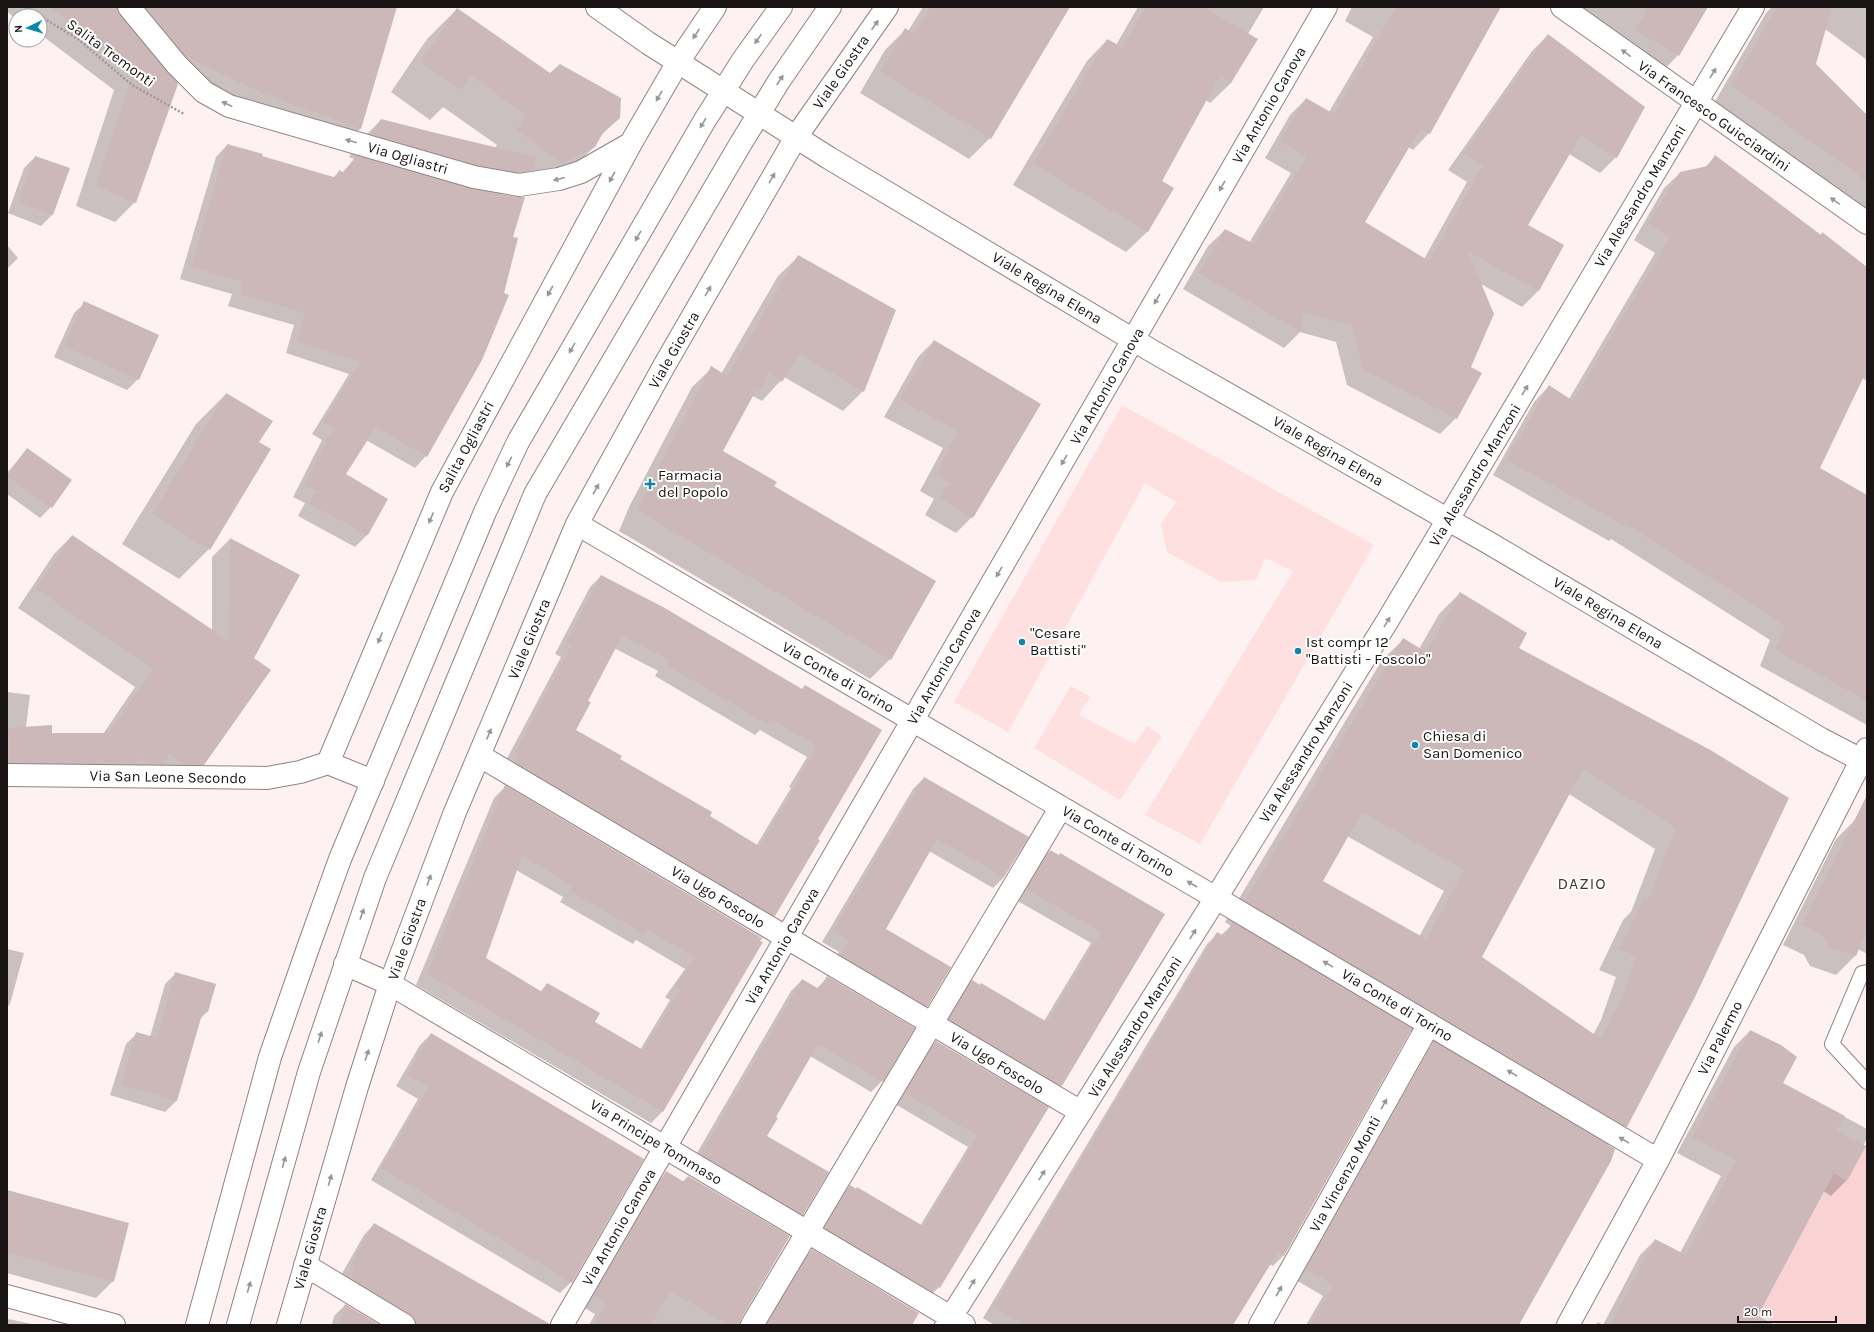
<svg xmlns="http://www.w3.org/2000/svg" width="1874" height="1332" font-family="Karla,sans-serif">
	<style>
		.built { fill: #ffe0e1 }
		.green { fill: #f9d3d4 }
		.shadow { fill: #0003; fill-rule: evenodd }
		.building { fill: #ccb8b8; fill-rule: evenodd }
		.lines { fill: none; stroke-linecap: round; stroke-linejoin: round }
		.lane-casing { stroke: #958182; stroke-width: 16 }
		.street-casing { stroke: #958182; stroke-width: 24 }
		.secondary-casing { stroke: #958182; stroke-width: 24 }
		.primary-casing { stroke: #958182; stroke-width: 24 }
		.path { stroke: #a19797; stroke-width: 2.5; stroke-dasharray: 2 2; stroke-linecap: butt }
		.lane { stroke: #fff; stroke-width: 14 }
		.street { stroke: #fff; stroke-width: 22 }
		.secondary { stroke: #fff; stroke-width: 22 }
		.primary { stroke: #fff; stroke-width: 22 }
		.oneway { fill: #989595 }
		.poi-dot { fill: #0e86ab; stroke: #fff; stroke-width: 1.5 }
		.labels { text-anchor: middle; stroke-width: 4; stroke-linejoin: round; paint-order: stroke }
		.street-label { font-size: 15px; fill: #1a1313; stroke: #fff }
		.poi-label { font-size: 15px; fill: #1a1313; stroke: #fff; text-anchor: start }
		.neighbourhood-label { font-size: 16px; letter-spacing: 1px; fill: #453535; stroke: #fff }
	</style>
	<rect width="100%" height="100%" fill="#fef1f1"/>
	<!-- built -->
	<path class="built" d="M1122 405 1374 545 1200 844 1145 815 1293 571 1265 558 1256 580 1221 582 1167 552 1161 524 1176 502 1145 483 1008 732 954 702Z
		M1071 686 1090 697 1079 715 1135 744 1147 726 1162 736 1120 800 1034 748Z"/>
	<!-- green -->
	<path class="green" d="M1867 1143V1325H1777L1758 1315 1834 1173 1847 1181Z"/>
	<!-- shadow -->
	<path class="shadow" d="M7 7H396L360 129 340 149 243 114 177 82 135 202 115 222 76 206 114 90 40 34V16H16V20L7 11Z
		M923 7H1068L990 138 969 159 860 93 885 50 905 30 908 31Z
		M1138 7H1264L1248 34 1231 83 1210 103 1205 100 1160 181 1172 189 1147 232 1126 252 1013 185 1087 61 1107 40 1116 45Z
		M1352 7H1500L1429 133 1413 150 1408 147 1364 222 1424 259 1467 182 1448 170 1532 51 1548 35 1616 157 1600 173 1569 154 1527 226 1563 246 1538 291 1522 307 1481 284 1470 368 1456 418 1440 434 1347 385 1336 342 1300 332 1284 348 1183 289 1208 246 1225 230 1249 243 1291 173 1265 158 1290 115 1306 99 1329 112 1373 37 1345 21Z
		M1575 7H1707L1678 55 1662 72Z
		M1772 7H1867V60L1825 29 1814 64 1867 116V214L1713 105 1766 13Z
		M457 9 550 74 619 117 600 136 594 147 564 177 498 195 426 456 415 468 366 440 344 474 387 499 367 535 355 547 298 516 305 503 293 497 322 440 312 434 349 374 286 353 294 325 228 306 232 294 180 279 216 157 227 145 261 157 333 178 339 171 342 173 354 159 349 157 358 143 381 120 495 148 497 145 443 107 430 120 391 92 427 39Z
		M35 157 52 215 41 226 8 213 24 168Z
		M1715 157 1820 236 1822 234 1867 269V381L1862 378 1818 469 1867 496V725L1760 666 1770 640 1611 539 1609 541 1493 475 1534 402 1549 386 1569 399 1655 253 1634 240 1664 188 1680 173 1704 168Z
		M7 245 18 258 7 269Z
		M798 257 863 391 843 411 784 377 762 401 753 396 721 452 773 487 890 659 870 679 619 531 630 505 692 387 712 368 721 374 778 276Z
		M85 303 138 379 127 390 54 357 74 313Z
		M934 341 1040 404 972 517 956 533 925 515 934 499 920 491 943 448 884 417 918 357Z
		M226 394 258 442 209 549 179 579 122 544 196 424Z
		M27 449 51 507 40 518 7 494V473Z
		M72 536 212 631V557L230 539 299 575 252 658 203 764 185 782 7 780V692L30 695 26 727 51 734H103L135 687 18 608 54 554Z
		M601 576 801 690 880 730 817 839 819 840 774 916 763 926 504 764 561 657 555 654 590 587ZM614 648 658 671 655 676 755 735 760 730 807 757 789 787 791 788 756 846 575 731 587 701Z
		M1460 593 1518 649 1712 751 1626 1126 1607 1146 1517 1325H1306L1323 1296 1296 1280 1423 1054 1432 1045 1409 1031 1284 1255 1273 1266 1269 1264 1232 1325H994L983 1318 1207 944 1218 933 1221 935 1231 926 1225 922 1382 660 1403 640 1419 649 1439 614ZM1569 794 1655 849 1631 912 1623 920 1599 970 1616 977 1601 1020 1593 1035 1480 957ZM1347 836 1444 891 1419 937 1322 882Z
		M924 778 1027 837 1004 877 993 888 929 851 885 929 927 1006 916 1017 830 966 839 952 822 942 913 789Z
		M505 787 761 942 662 1112 651 1123 416 985 494 798ZM516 870 563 897 560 902 633 944 636 940 685 969 665 997 670 1000 640 1050 593 1022 547 984 540 992 484 958Z
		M1856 819 1867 823V954L1858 949 1855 956 1836 975 1810 966 1804 955 1783 945 1836 839Z
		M1050 851 1164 915 1061 1085 1050 1096 939 1030 962 992 972 981 1044 1021 1091 943 1016 900 1039 862Z
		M7 949 24 953 10 1004 7 1007Z
		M176 973 215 984 207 1012 199 1020 176 1101 165 1112 110 1095 126 1044 137 1033 150 1037 165 984Z
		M827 978 882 1081 871 1092 810 1056 775 1117 766 1137 802 1214 791 1225 690 1165 791 991 802 980 816 989Z
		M1750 1031 1782 1083 1867 1129V1138L1847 1180 1831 1196 1823 1191 1757 1315 1775 1325H1603L1640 1255 1655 1240 1680 1253 1721 1176 1677 1153 1734 1047Z
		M431 1034 571 1282 560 1293 371 1180 418 1099 396 1086 420 1045Z
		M936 1042 1047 1108 939 1287 928 1298 814 1239 839 1197 850 1186 920 1226 968 1147 895 1104 925 1053Z
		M666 1173 682 1182 688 1177 740 1318 739 1325H589L595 1314 583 1307 655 1184Z
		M7 1191 113 1281 96 1298 7 1273Z
		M374 1224 549 1325H399L340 1277 364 1235Z
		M812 1250 911 1325H763L801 1261Z
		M345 1305 378 1325H332L334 1316Z
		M9 1319 36 1325H7V1321Z
		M1598 1322 1603 1325H1595Z"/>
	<!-- building -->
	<path class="building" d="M50 7H117L119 15 178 84 136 203 96 186 134 70Z
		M145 7H397L361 129 264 94 188 58Z
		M931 7H1070L991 139 880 72 905 28 914 34Z
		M1146 7H1203L1258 39 1231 83 1220 76 1162 181 1174 188 1148 232 1033 164 1107 39 1122 47Z
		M1396 7H1501L1430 134 1420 129 1365 222 1429 261 1483 165 1463 154 1548 34 1645 107 1617 158 1581 135 1528 225 1564 245 1539 291 1468 252 1494 314 1471 367 1482 373 1457 419 1363 369 1352 326 1303 312 1301 332 1199 273 1225 229 1254 244 1306 157 1280 141 1306 98 1334 114Z
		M1648 7H1708L1679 56 1635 30Z
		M1777 7H1832L1816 64 1867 115V181L1731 85Z
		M457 8 550 73 560 64 621 98 620 118 603 133 595 147 562 163 517 130 526 114 471 76 461 90 420 62Z
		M381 119 432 132 536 157 533 170 519 172 477 165 371 134Z
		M227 144 263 154 262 156 337 178 339 170 344 173 356 156 471 189 517 197H525L513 237 518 238 504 293 509 295 482 360 427 457 376 427 346 474 388 499 368 535 309 504 316 491 304 485 333 428 323 421 360 362 297 341 305 313 240 294 243 282 191 267Z
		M1715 155 1821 235 1822 232 1867 267V370L1820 468 1867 495V701L1775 650 1785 625 1626 524 1625 526 1507 460 1549 385 1573 401 1670 237 1648 224 1680 172 1708 166Z
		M35 156 70 168 53 215 18 202Z
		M798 255 896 310 864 392 799 354 782 382 769 373 759 391 756 390 723 451 777 482 774 486 936 581 891 660 638 511 650 484 711 366 727 376Z
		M84 301 159 335 139 380 64 346Z
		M934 340 1041 404 973 518 940 498 949 483 936 474 958 431 900 400Z
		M226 393 273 421 259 442 271 449 210 550 152 514Z
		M27 448 72 480 52 508 7 476Z
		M72 535 229 641 230 538 300 575 254 658 271 670 204 765H184L170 754 163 764H149L140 758 136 764 10 763 8 728 52 725V733H109L153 669 36 589Z
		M601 575 663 607 802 689 805 685 882 730 818 839 820 840 775 916 515 762 518 755 515 753 571 646 566 643ZM622 636 669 660 666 665 767 724 770 719 817 746 799 776 801 777 759 846 710 816 712 812 620 759 622 756 576 730 591 702 588 701Z
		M1460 592 1527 633 1519 648 1712 751 1789 798 1695 997 1627 1127 1245 901 1403 638 1426 652ZM1583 769 1676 828 1648 900 1644 898 1619 949 1636 956 1622 998 1601 1039 1482 957ZM1362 812 1464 870 1426 939 1323 881Z
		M924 777 1029 837 1004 877 937 839 886 929 951 967 927 1007 840 955 849 940 833 931Z
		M505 785 762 938 760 941 763 942 663 1112 427 974ZM522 856 573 886 570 891 644 934 647 929 695 958 675 986 681 989 643 1050 595 1022 600 1013 547 983 542 992 486 958Z
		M1867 795V929L1856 956 1829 947 1824 936 1802 925Z
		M1050 850 1059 855 1060 853 1165 914 1062 1086 949 1019 972 980 980 985 981 983 1047 1022 1101 932 1026 889Z
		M1233 922 1412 1029 1284 1256 1278 1252 1233 1325H1024L993 1307 1217 932 1224 936Z
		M175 972 216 984 208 1012 203 1011 177 1101 121 1085 136 1032 157 1038Z
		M827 976 915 1028 883 1082 818 1044 776 1117 778 1118 767 1136 829 1172 803 1215 701 1154 802 979 819 989Z
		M1750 1030 1781 1045 1797 1057 1783 1083 1845 1116 1836 1131 1866 1146 1847 1181 1834 1173 1753 1325H1610L1655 1239 1686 1255 1736 1160 1692 1137Z
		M431 1033 644 1159 572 1283 381 1168 429 1087 407 1075Z
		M936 1041 1049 1107 940 1288 936 1285 932 1292 825 1228 850 1185 856 1189 857 1187 923 1226 978 1136 905 1093Z
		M1434 1041 1615 1149 1611 1161 1519 1325H1310L1333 1285 1306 1269Z
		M666 1171 684 1182 688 1176 790 1236 741 1319 740 1325H729L670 1291 651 1325H593L606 1303 594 1295Z
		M7 1190 129 1223 114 1282 7 1253Z
		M374 1223 550 1324V1325H416L415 1319 410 1314 351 1278 354 1268 350 1266Z
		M812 1249 919 1313 912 1325H767Z
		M345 1304 380 1325H340Z"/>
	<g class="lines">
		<defs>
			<path id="lane" d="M1867 972 1862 973 1832 1044 1867 1082"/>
			<path id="street" d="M129 7 177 65 204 92 229 106 474 177 519 185 559 179 581 172 630 144
				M1562 7 1867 223
				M577 524 1216 898 1658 1160
				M480 756 1081 1112
				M328 763 442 492 631 143 678 62 715 7
				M328 763 373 781
				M7 775 267 778 300 772 328 763
				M345 964 390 984 964 1325
				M305 1265 404 1325
				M7 1296 114 1325
				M288 1325 357 1087 390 984 455 812 577 524 664 366 796 137 887 7
				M562 1325 1326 7
				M752 1325 1061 807
				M946 1325 1216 898 1388 620 1753 7
				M1260 1325 1429 1024
				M1568 1325 1658 1160 1867 749"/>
			<path id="secondary" d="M597 7 648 43 829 158 1152 351 1489 543 1821 739 1867 763"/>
			<path id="primary" d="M197 1325 270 1057 308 948 340 859 485 512 518 442 705 120 743 60 781 7
				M238 1325 309 1072 375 878 535 494 741 143 779 81 830 7"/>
		</defs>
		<!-- lane casing -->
		<use href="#lane" class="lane-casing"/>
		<!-- street casing -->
		<use href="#street" class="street-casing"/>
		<!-- secondary casing -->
		<use href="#secondary" class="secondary-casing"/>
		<!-- primary casing -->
		<use href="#primary" class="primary-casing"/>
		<!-- path -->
		<path class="path" d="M25 7 40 16
			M40 16 78 39 132 85 184 114"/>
		<!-- lane -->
		<use href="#lane" class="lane"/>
		<!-- street -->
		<use href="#street" class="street"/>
		<!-- secondary -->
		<use href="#secondary" class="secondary"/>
		<!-- primary -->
		<use href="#primary" class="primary"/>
	</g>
	<!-- one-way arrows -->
	<defs><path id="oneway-solid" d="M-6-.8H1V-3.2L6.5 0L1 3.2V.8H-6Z"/></defs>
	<g class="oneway">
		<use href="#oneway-solid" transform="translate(875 25) rotate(-55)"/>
		<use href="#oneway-solid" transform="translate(696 34) rotate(124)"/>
		<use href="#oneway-solid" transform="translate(758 39) rotate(125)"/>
		<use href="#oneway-solid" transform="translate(1626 53) rotate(-144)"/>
		<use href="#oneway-solid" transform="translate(1713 73) rotate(-59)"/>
		<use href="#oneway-solid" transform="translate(780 80) rotate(-57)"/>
		<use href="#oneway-solid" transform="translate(659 96) rotate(120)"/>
		<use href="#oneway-solid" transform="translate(227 104) rotate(-154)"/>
		<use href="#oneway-solid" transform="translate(703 123) rotate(121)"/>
		<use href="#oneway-solid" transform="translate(351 141) rotate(-164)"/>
		<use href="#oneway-solid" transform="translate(612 177) rotate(119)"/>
		<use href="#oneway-solid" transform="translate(772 178) rotate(-60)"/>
		<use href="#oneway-solid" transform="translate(559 179) rotate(166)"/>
		<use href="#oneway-solid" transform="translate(1222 186) rotate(120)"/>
		<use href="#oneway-solid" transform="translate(1835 201) rotate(-145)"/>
		<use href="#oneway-solid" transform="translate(638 236) rotate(120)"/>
		<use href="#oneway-solid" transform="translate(550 291) rotate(119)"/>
		<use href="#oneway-solid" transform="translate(708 291) rotate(-60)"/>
		<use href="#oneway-solid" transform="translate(1157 299) rotate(120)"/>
		<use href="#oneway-solid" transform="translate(572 348) rotate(120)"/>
		<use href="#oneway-solid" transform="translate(1525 390) rotate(-59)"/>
		<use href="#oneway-solid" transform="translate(1064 460) rotate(120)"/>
		<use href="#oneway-solid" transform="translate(509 462) rotate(117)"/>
		<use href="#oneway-solid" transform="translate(596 489) rotate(-61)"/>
		<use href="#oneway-solid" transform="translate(431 518) rotate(113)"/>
		<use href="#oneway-solid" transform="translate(999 572) rotate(120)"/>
		<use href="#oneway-solid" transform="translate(1387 622) rotate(-59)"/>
		<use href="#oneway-solid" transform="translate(380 638) rotate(113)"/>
		<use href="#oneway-solid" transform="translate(489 734) rotate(-67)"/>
		<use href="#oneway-solid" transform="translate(429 880) rotate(-70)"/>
		<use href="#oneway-solid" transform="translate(1192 884) rotate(-150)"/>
		<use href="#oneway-solid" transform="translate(362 914) rotate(-70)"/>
		<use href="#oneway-solid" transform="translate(1193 934) rotate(-58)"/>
		<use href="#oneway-solid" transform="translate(1328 964) rotate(-149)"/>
		<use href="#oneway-solid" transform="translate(320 1037) rotate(-72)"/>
		<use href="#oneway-solid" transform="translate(367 1055) rotate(-72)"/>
		<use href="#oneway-solid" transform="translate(1512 1073) rotate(-149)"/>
		<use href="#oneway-solid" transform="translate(1384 1104) rotate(-61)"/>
		<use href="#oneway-solid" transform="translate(1624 1140) rotate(-149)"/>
		<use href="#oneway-solid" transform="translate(284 1162) rotate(-74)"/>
		<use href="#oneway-solid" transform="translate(1042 1175) rotate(-58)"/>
		<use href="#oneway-solid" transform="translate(330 1180) rotate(-74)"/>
		<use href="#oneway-solid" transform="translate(972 1284) rotate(-58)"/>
		<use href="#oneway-solid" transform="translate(249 1287) rotate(-74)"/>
		<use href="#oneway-solid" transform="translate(1279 1291) rotate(-61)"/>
	</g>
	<!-- markers -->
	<g class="poi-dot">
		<path d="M648 478h4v4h4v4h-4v4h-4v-4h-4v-4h4z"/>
		<circle cx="1022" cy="642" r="4"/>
		<circle cx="1298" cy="651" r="4"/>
		<circle cx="1415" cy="745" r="4"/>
	</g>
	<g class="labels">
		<!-- street labels -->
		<g class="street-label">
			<text transform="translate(111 53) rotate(36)" y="5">Salita Tremonti</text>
			<text transform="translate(841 72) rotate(-55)" y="5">Viale Giostra</text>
			<text transform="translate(1269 105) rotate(-60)" y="5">Via Antonio Canova</text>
			<text transform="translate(1714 116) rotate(35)" y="5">Via Francesco Guicciardini</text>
			<text transform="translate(408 158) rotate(16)" y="5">Via Ogliastri</text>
			<text transform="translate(1640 196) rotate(-59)" y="5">Via Alessandro Manzoni</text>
			<text transform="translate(1047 288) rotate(31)" y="5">Viale Regina Elena</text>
			<text transform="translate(674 350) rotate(-60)" y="5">Viale Giostra</text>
			<text transform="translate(1107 386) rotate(-60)" y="5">Via Antonio Canova</text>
			<text transform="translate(466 447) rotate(-62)" y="5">Salita Ogliastri</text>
			<text transform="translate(1328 451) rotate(30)" y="5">Viale Regina Elena</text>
			<text transform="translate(1475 475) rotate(-59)" y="5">Via Alessandro Manzoni</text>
			<text transform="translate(1608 613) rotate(31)" y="5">Viale Regina Elena</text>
			<text transform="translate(529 639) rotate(-67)" y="5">Viale Giostra</text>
			<text transform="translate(944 666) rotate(-60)" y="5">Via Antonio Canova</text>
			<text transform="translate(838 677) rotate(30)" y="5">Via Conte di Torino</text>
			<text transform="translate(1306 752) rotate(-58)" y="5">Via Alessandro Manzoni</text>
			<text transform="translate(168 777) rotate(1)" y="5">Via San Leone Secondo</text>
			<text transform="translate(1118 841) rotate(30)" y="5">Via Conte di Torino</text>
			<text transform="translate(718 897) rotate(31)" y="5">Via Ugo Foscolo</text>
			<text transform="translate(407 939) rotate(-70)" y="5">Viale Giostra</text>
			<text transform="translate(782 946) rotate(-60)" y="5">Via Antonio Canova</text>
			<text transform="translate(1397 1005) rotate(31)" y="5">Via Conte di Torino</text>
			<text transform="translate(1135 1027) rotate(-58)" y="5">Via Alessandro Manzoni</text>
			<text transform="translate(1720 1038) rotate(-63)" y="5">Via Palermo</text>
			<text transform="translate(997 1063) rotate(31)" y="5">Via Ugo Foscolo</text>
			<text transform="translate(656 1142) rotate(31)" y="5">Via Principe Tommaso</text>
			<text transform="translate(1345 1174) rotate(-61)" y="5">Via Vincenzo Monti</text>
			<text transform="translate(619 1227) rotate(-60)" y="5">Via Antonio Canova</text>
			<text transform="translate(310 1248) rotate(-74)" y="5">Viale Giostra</text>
		</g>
		<!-- poi labels -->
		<g class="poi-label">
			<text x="658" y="480">Farmacia<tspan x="658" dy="17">del Popolo</tspan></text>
			<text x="1030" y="638">"Cesare<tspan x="1030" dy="17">Battisti"</tspan></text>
			<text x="1306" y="647">Ist compr 12<tspan x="1306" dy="17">"Battisti - Foscolo"</tspan></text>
			<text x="1423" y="741">Chiesa di<tspan x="1423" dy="17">San Domenico</tspan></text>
		</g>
		<!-- neighbourhood labels -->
		<g class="neighbourhood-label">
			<text x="1582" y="889">DAZIO</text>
		</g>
	</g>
	<!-- border -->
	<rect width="1874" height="1332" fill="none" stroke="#1a1313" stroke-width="16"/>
	<!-- north arrow -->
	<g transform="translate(28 28) rotate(265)"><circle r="19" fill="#ffffff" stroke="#a3a1a1"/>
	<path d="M0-3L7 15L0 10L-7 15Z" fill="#0e86ab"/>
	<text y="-6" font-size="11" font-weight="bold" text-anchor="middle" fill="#1a1313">N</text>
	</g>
	<!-- scale -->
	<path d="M1738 1316v6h98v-6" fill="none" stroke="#1a1313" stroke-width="2"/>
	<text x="1744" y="1316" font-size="12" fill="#1a1313" stroke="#ffffff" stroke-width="3" paint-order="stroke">20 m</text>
</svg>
